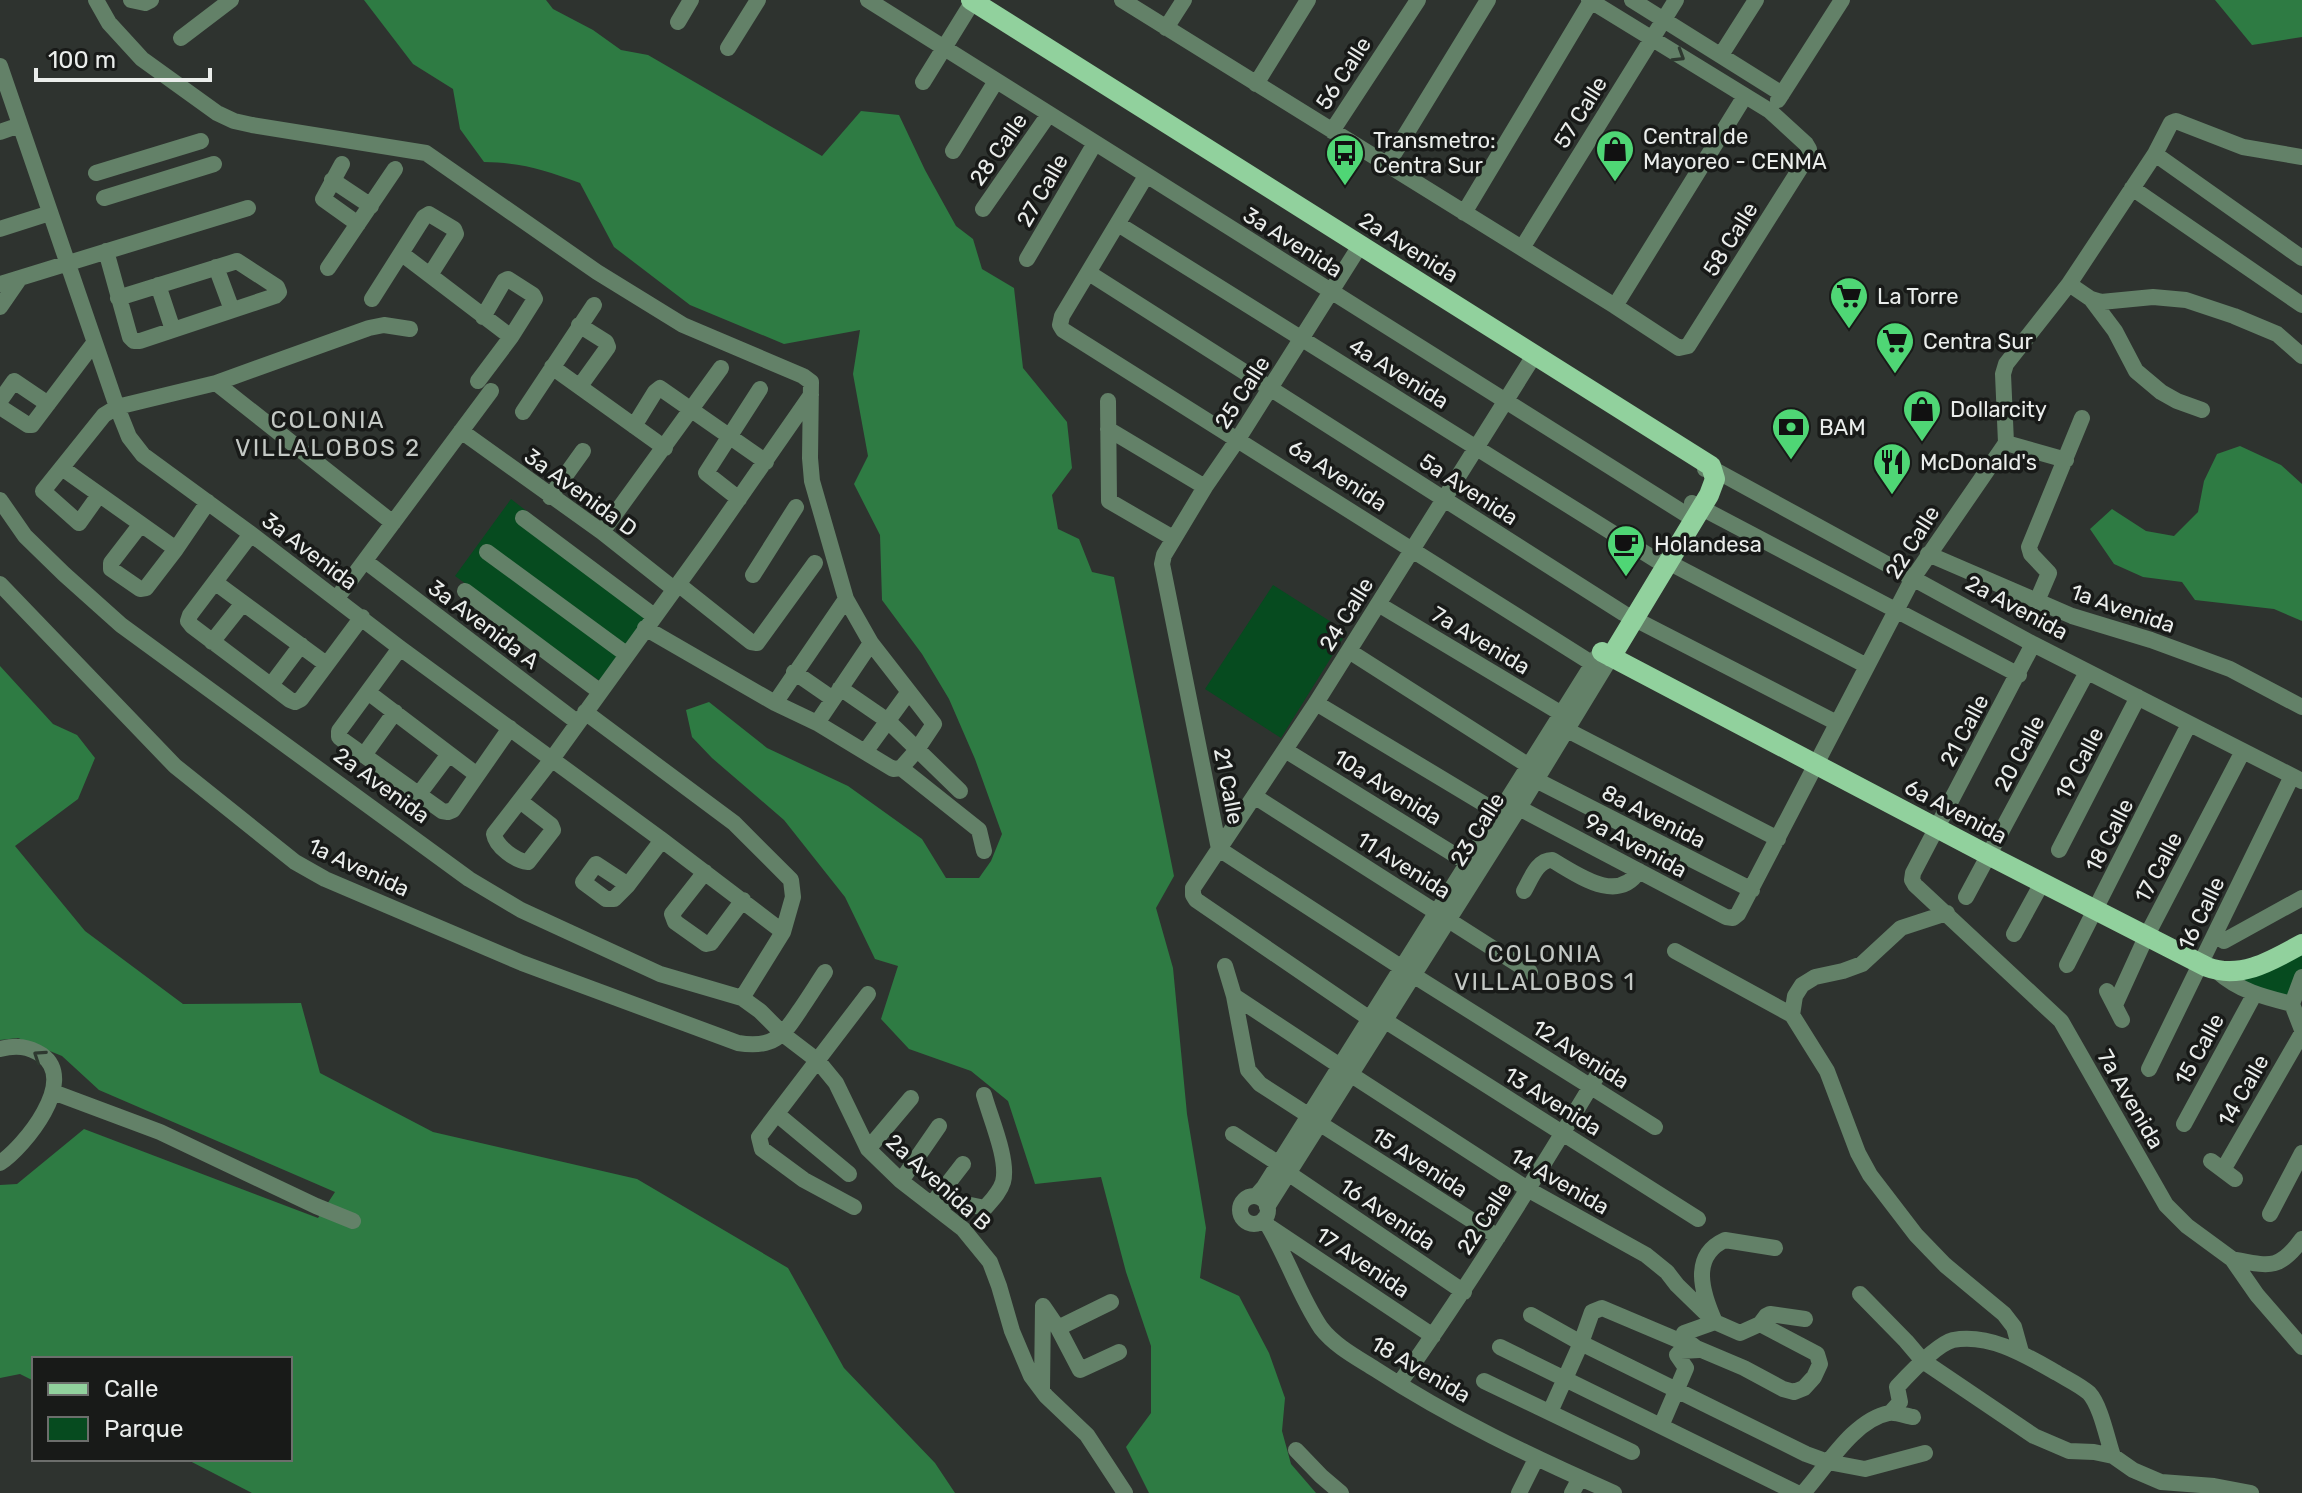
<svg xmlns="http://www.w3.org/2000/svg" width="2302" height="1493" font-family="Rubik,sans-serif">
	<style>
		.green { fill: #064b1f }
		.forest { fill: #2e7b43 }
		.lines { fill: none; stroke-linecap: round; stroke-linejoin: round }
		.minor { stroke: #638168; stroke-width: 16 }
		.major { stroke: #91d19d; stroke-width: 20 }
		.oneway { stroke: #2e3930 }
		.labels { text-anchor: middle; stroke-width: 7; stroke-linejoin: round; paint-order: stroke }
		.street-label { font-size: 22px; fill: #eaedeb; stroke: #181a18 }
		.poi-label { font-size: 22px; fill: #eaedeb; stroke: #181a18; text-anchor: start }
		.neighbourhood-label { font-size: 24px; letter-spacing: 2px; fill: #c3c8c4; stroke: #181a18 }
	</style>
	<rect width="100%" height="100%" fill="#2e332f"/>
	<!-- green -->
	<path class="green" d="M511 499 652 608 600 681 455 576Z
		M1273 585 1347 632 1281 738 1205 689Z
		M2302 944V974L2292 1004 2228 981Z"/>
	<!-- forest -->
	<path class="forest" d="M364 0H546L553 9 593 30 621 50 648 55 822 156 861 111 899 115 925 170 956 226 973 239 982 269 1014 288 1023 368 1067 422 1072 468 1052 495 1058 529 1079 539 1092 572 1114 577 1174 876 1156 908 1173 968 1187 1114 1206 1228 1200 1278 1239 1296 1269 1353 1285 1398 1282 1431 1291 1464 1316 1493H1149L1126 1447 1151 1413V1346L1126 1272 1101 1177 1035 1184 1008 1101 971 1071 909 1049 881 1019 898 966 875 959 845 897 784 820 712 758 692 737 686 710 709 702 767 748 848 786 922 839 946 878H979L991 861 1002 834 975 759 949 699 922 654 882 600 880 535 854 484 868 456 853 374 860 330 784 344 690 305 614 247 580 183C543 170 525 163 484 162L460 129 453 89 413 64Z
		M2215 0H2302V37L2252 45Z
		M2240 446 2281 465 2302 484V621L2274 609 2195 600 2182 582 2143 577 2114 564 2090 529 2112 509 2146 531 2174 536 2198 512 2204 481 2217 454Z
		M0 666 53 724 77 735 95 758 78 799 15 846 85 931 183 1004 301 1003 320 1073 433 1132 637 1179 788 1268 844 1368 935 1463 955 1493H252L186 1459H290V1359H34V1381L20 1374 0 1378V1185L17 1184 84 1129 318 1218 335 1192 99 1090 62 1056 18 1038 0 1040Z"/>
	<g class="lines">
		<!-- minor -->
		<path class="minor" d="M96 0 109 23 142 59 217 113 234 121 252 125 426 153 597 272 683 325 803 376 811 382 810 458 812 481 846 599 871 643 934 724 916 751 901 768
			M131 0 145 3 151 0
			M868 0 1695 520
			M1122 0 1615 306 1679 348 1688 346 1808 156 1809 149 1806 144 1770 111 1589 0
			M1632 0 1782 94
			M678 22 691 0
			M1166 28 1184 0
			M181 38 231 0
			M728 48 758 0
			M1721 55 1756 0
			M0 66 117 407 129 437 143 455 251 534 400 648 662 840 783 932
			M923 82 973 1
			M1256 84 1308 0
			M1778 100 1842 0
			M1332 131 1418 0
			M0 132 20 125
			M953 151 996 81
			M2155 154 2302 258
			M342 164 323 199 358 224
			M1387 165 1488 0
			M96 173 201 141
			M1146 176 1062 316 1060 325 1063 330 1593 664
			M332 180 371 206
			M2132 188 2302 305
			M104 198 214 164
			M983 209 1049 114
			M1464 213 1591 1
			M1118 224 1656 560
			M0 229 50 213
			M1361 244 1238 439 1205 487 1164 555 1162 564 1219 849 1413 975 1655 1127
			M1522 248 1676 0
			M106 251 130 337 134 341H140L275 296 279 292 277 287 237 261 118 298
			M402 254 511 337
			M1027 259 1095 143
			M216 267 232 310
			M328 268 395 169
			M1089 273 1623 613 1837 723
			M0 284 248 208
			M2069 284 2091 299 2101 302 2153 297 2186 300 2234 316 2277 334 2302 356
			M158 285 173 330
			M372 299 424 217 429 214 454 229 456 234 430 275
			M2091 299 2115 331 2136 371 2161 392 2177 401 2202 410
			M1615 306 1745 96
			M0 307 20 278
			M579 325 606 342 608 347 580 386
			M552 367 665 448
			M478 381 511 337 535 299 533 295 508 279 504 281 483 317
			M216 383 393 523
			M0 401 14 381 48 404
			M1108 401 1109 501 1173 538
			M0 407 28 425H32L94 343
			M523 412 594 305
			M634 426 655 392 660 388 766 462
			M1108 429 1205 487
			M461 431 602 532 674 589
			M2006 443 2066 460
			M62 468 176 549
			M1705 469H1713L2033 644 2302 781
			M99 495 79 523 43 491 104 415 117 407 216 383 369 328 384 325 410 329
			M550 497 583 451
			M739 499 706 473 760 389
			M0 500 25 536 64 574 121 625 469 879 521 910 660 974 742 998 760 1011 784 1035 818 1061 836 1083 868 1149 901 1181 963 1229 990 1262 999 1286 1012 1331 1031 1376 1046 1396 1087 1435 1125 1493
			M1692 503 2019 675
			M523 518 654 616
			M141 524 111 563V569L140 589 146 588 176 549 208 502
			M602 532 721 368
			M251 534 190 615 188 621 192 626 290 700 295 702 301 699 362 617
			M487 552 626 654
			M1928 554 2072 616 2151 640 2230 669 2302 707
			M365 561 577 722
			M1668 562 1867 666
			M753 575 796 507
			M216 583 326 664
			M0 584 175 766 295 862 325 879 522 963 738 1043C773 1049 783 1036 800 1010 809 997 817 984 825 972
			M678 584 751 642 757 643 815 563
			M465 591 599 691
			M337 598 491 391
			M2037 601 2049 573 2031 554 2029 547 2082 418
			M1378 604 1562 714
			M645 628 775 703 817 723 893 769 901 768 979 830 984 851
			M212 642 243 603
			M2033 644 1913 873 1912 880 1915 885 2061 1021 2166 1205 2187 1226 2232 1259 2257 1295 2302 1347
			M400 648 339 731V737L344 741 442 811 448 812 453 810 510 728
			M1349 651 1529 766
			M794 672 833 699
			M271 685 301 645
			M840 688 888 721 960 791
			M369 693 477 775
			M775 703 846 599
			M1316 703 1499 813
			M585 712 734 823 791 880 793 897 783 932 742 998
			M817 723 871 643
			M1567 730 1778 839
			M1285 750 1468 863
			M865 752 908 693
			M364 755 395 712
			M1536 780 1752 890
			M419 794 449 754
			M1254 796 1530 972
			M520 801 551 825 553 830 528 862C516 861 496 847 494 834L552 759 708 543 811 395
			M1519 808 1726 917 1733 918 1738 914 1913 578 2006 443 2003 374 2006 364 2069 284 2155 154 2171 123 2176 121 2243 147 2302 157
			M2059 850 2138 697
			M705 872 672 914 675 922 706 944 711 943 743 900
			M628 885 596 864 583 882 606 899H614L628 885 662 840
			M1524 891C1531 879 1537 860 1552 860 1577 874 1617 905 1639 871
			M1966 897 2087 672
			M2014 934 2042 883
			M2216 935 2224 941 2302 898
			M1675 951 1792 1015 1827 1071 1858 1153 1870 1175 1916 1235 1945 1265 2004 1314 2014 1327 2021 1352
			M2067 965 2189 724
			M1225 966 1234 996 1248 1070 1260 1084 1308 1115
			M2217 971C2239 991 2264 997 2292 1004
			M2302 977 2292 1004 2302 1030
			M2107 991 2122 1020
			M1234 996 1340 1066
			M2115 1005 2146 937 2243 751
			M1792 1015 1795 996 1802 985 1815 977 1843 971 1862 964 1901 928 1947 913
			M1370 1019 1196 900 1193 895V888L1316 703 1535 354
			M1384 1020 1698 1219
			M0 1049C16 1045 28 1046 42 1055 78 1081 25 1146 0 1163
			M2149 1069 2292 776
			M1350 1074 1529 1190 1646 1255 1667 1272 1677 1285 1715 1322 1740 1333 1760 1324 1766 1316 1770 1314 1805 1319
			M53 1092 160 1132 316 1206 353 1221
			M778 1115 849 1174
			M1319 1123 1498 1237
			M2184 1124 2254 995
			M1233 1134 1279 1164
			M868 1149 911 1098
			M2211 1161 2235 1179
			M2223 1170 2302 1033
			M1288 1173 1464 1292
			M901 1181 939 1126
			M1256 1196 1264 1187 1597 657
			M1240 1210a14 14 0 1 1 28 0a14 14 0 1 1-28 0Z
			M937 1198 985 1208C992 1200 1000 1192 1003 1182 1009 1160 990 1117 984 1095
			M932 1204 963 1164
			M854 1207 804 1180 762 1149 759 1137 868 994
			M1267 1207 1519 808 1611 657
			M2270 1214 2302 1153
			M1264 1219C1286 1253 1298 1294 1321 1328 1335 1346 1356 1357 1375 1369 1450 1418 1532 1457 1614 1493
			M1268 1226 1433 1336
			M2232 1259C2269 1266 2279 1271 2302 1239
			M1860 1294 1906 1341 1923 1361 2034 1436 2069 1451 2094 1452 2113 1456 2133 1470 2161 1482 2214 1486 2251 1493
			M1043 1306 1058 1328 1080 1370 1119 1352
			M1531 1315 1581 1343 1806 1454 1828 1462 1865 1469 1925 1453
			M1058 1328 1111 1302
			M1500 1347 1797 1493
			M1484 1381 1632 1452
			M1399 1384C1471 1283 1536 1178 1600 1071
			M1042 1389 1043 1306
			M1550 1412 1581 1343 1592 1312 1602 1308 1744 1368 1783 1389 1794 1392 1804 1388 1814 1377 1820 1364 1817 1354 1760 1324
			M1891 1412 1900 1402 1897 1387C1909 1374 1937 1344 1953 1340 1990 1333 2027 1356 2057 1373 2067 1379 2080 1385 2089 1393 2101 1406 2107 1439 2113 1456
			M1661 1426 1686 1368 1677 1355 1681 1351 1699 1350 1686 1340 1684 1333 1715 1322C1702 1293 1690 1256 1725 1240L1775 1248
			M1296 1450 1321 1476 1341 1493
			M1519 1493 1536 1459
			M1572 1493 1580 1478
			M1803 1493C1826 1468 1853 1420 1889 1413 1896 1412 1906 1416 1913 1417"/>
		<!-- major -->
		<path class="major" d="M971 0 1711 466 1715 479 1709 495 1611 657
			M1602 652 1990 856 2207 967C2241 980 2273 960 2302 944"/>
	</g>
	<!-- one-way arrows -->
	<defs><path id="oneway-chevron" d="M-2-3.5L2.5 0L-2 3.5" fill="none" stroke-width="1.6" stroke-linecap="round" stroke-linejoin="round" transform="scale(2)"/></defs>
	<g class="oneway">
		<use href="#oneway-chevron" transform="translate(1679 56) rotate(32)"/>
		<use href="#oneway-chevron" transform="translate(39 1056) rotate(-146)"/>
	</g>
	<!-- icons -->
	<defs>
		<symbol id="shop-pin" viewBox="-11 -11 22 30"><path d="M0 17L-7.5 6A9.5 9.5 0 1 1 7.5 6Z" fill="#4fd675" stroke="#181a18"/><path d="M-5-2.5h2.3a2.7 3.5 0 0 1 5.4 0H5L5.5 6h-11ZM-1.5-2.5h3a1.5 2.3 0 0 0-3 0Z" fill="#111"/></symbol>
		<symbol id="bus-pin" viewBox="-11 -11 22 30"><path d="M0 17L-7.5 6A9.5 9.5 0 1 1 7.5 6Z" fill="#4fd675" stroke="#181a18"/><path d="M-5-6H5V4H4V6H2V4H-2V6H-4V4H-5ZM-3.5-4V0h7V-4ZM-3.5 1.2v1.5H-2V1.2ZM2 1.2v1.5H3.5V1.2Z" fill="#111"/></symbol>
		<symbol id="supermarket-pin" viewBox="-11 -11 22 30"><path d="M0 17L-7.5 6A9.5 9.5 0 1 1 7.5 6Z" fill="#4fd675" stroke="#181a18"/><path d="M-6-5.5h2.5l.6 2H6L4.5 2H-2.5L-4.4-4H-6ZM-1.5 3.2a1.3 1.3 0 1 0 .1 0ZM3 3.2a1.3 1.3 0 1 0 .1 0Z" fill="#111"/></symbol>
		<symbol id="bank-pin" viewBox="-11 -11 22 30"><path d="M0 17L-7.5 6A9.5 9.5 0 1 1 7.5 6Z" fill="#4fd675" stroke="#181a18"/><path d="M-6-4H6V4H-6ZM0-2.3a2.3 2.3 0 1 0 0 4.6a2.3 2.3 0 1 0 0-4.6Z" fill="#111"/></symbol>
		<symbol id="restaurant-pin" viewBox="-11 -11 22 30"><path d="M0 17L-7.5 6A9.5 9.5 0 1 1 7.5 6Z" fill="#4fd675" stroke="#181a18"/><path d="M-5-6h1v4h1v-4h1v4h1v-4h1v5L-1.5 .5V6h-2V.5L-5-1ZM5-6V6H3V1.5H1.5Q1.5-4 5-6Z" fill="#111"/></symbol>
		<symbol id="cafe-pin" viewBox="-11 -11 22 30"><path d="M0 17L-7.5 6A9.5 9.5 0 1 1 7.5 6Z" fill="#4fd675" stroke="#181a18"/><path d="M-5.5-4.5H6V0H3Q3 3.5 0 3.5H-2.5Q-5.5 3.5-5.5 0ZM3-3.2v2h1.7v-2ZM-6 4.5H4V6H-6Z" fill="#111"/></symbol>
	</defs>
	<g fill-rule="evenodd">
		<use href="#shop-pin" x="1593" y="127" width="44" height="60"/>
		<use href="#bus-pin" x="1323" y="131" width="44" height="60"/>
		<use href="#supermarket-pin" x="1827" y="274" width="44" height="60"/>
		<use href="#supermarket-pin" x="1873" y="319" width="44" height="60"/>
		<use href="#shop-pin" x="1900" y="387" width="44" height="60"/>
		<use href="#bank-pin" x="1769" y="405" width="44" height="60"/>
		<use href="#restaurant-pin" x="1870" y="440" width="44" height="60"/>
		<use href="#cafe-pin" x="1604" y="522" width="44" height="60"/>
	</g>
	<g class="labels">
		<!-- street labels -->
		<g class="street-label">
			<text transform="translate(1343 73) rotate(-57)" y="8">56 Calle</text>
			<text transform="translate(1580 112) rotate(-58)" y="8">57 Calle</text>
			<text transform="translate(998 149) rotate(-55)" y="8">28 Calle</text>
			<text transform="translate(1042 190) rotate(-60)" y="8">27 Calle</text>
			<text transform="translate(1730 239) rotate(-58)" y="8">58 Calle</text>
			<text transform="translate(1293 242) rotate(32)" y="8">3a Avenida</text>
			<text transform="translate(1409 247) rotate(32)" y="8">2a Avenida</text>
			<text transform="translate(1399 373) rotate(32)" y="8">4a Avenida</text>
			<text transform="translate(1242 392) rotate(-57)" y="8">25 Calle</text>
			<text transform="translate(1338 475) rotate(33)" y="8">6a Avenida</text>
			<text transform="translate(1469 489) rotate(33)" y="8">5a Avenida</text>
			<text transform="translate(581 492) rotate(36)" y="8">3a Avenida D</text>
			<text transform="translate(1912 542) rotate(-58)" y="8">22 Calle</text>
			<text transform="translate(310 551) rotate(37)" y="8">3a Avenida</text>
			<text transform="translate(2017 607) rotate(28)" y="8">2a Avenida</text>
			<text transform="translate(2123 608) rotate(19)" y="8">1a Avenida</text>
			<text transform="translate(1346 614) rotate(-58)" y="8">24 Calle</text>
			<text transform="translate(484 624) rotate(37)" y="8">3a Avenida A</text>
			<text transform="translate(1481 640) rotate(31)" y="8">7a Avenida</text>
			<text transform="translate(1964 730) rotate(-62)" y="8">21 Calle</text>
			<text transform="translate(2019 753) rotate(-62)" y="8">20 Calle</text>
			<text transform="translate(2079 763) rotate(-62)" y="8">19 Calle</text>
			<text transform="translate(382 785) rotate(36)" y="8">2a Avenida</text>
			<text transform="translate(1229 786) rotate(79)" y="8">21 Calle</text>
			<text transform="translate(1388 787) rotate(32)" y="8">10a Avenida</text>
			<text transform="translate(1956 811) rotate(28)" y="8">6a Avenida</text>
			<text transform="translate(1654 816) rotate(27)" y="8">8a Avenida</text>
			<text transform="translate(1477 829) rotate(-58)" y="8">23 Calle</text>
			<text transform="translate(2109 835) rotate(-63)" y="8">18 Calle</text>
			<text transform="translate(1636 845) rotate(28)" y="8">9a Avenida</text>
			<text transform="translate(1404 865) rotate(32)" y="8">11 Avenida</text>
			<text transform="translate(359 867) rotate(25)" y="8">1a Avenida</text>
			<text transform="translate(2158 867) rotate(-62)" y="8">17 Calle</text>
			<text transform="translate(2201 913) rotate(-64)" y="8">16 Calle</text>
			<text transform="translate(2199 1049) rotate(-61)" y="8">15 Calle</text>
			<text transform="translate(1581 1054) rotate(32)" y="8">12 Avenida</text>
			<text transform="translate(2243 1090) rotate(-60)" y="8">14 Calle</text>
			<text transform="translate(2131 1099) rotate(60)" y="8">7a Avenida</text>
			<text transform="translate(1553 1101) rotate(32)" y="8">13 Avenida</text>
			<text transform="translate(1420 1162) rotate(33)" y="8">15 Avenida</text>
			<text transform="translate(1560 1181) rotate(30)" y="8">14 Avenida</text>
			<text transform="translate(939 1182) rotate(42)" y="8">2a Avenida B</text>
			<text transform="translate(1388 1214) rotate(34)" y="8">16 Avenida</text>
			<text transform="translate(1484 1218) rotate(-57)" y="8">22 Calle</text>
			<text transform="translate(1363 1262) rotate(34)" y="8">17 Avenida</text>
			<text transform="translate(1421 1369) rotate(30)" y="8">18 Avenida</text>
		</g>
		<!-- poi labels -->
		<g class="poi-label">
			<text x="1643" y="144">Central de<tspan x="1643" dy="25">Mayoreo - CENMA</tspan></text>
			<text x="1373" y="148">Transmetro:<tspan x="1373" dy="25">Centra Sur</tspan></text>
			<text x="1877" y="304">La Torre</text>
			<text x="1923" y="349">Centra Sur</text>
			<text x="1950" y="417">Dollarcity</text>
			<text x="1819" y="435">BAM</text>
			<text x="1920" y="470">McDonald's</text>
			<text x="1654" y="552">Holandesa</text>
		</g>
		<!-- neighbourhood labels -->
		<g class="neighbourhood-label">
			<text x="328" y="428">COLONIA<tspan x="328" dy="28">VILLALOBOS 2</tspan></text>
			<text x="1545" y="962">COLONIA<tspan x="1545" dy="28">VILLALOBOS 1</tspan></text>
		</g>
	</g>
	<!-- legend -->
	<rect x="32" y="1357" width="260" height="104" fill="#181a18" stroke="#6c6e6c" stroke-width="2"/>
	<rect x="48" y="1383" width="40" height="12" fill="#91d19d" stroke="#6c6e6c" stroke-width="2"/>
	<text x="104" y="1397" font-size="24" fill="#eaedeb">Calle</text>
	<rect x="48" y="1417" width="40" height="24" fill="#064b1f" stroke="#6c6e6c" stroke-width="2"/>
	<text x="104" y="1437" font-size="24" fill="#eaedeb">Parque</text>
	<!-- scale -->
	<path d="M36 68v12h174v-12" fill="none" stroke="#eaedeb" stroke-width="4"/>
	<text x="48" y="68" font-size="24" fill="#eaedeb" stroke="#181a18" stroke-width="6" paint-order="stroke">100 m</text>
</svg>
